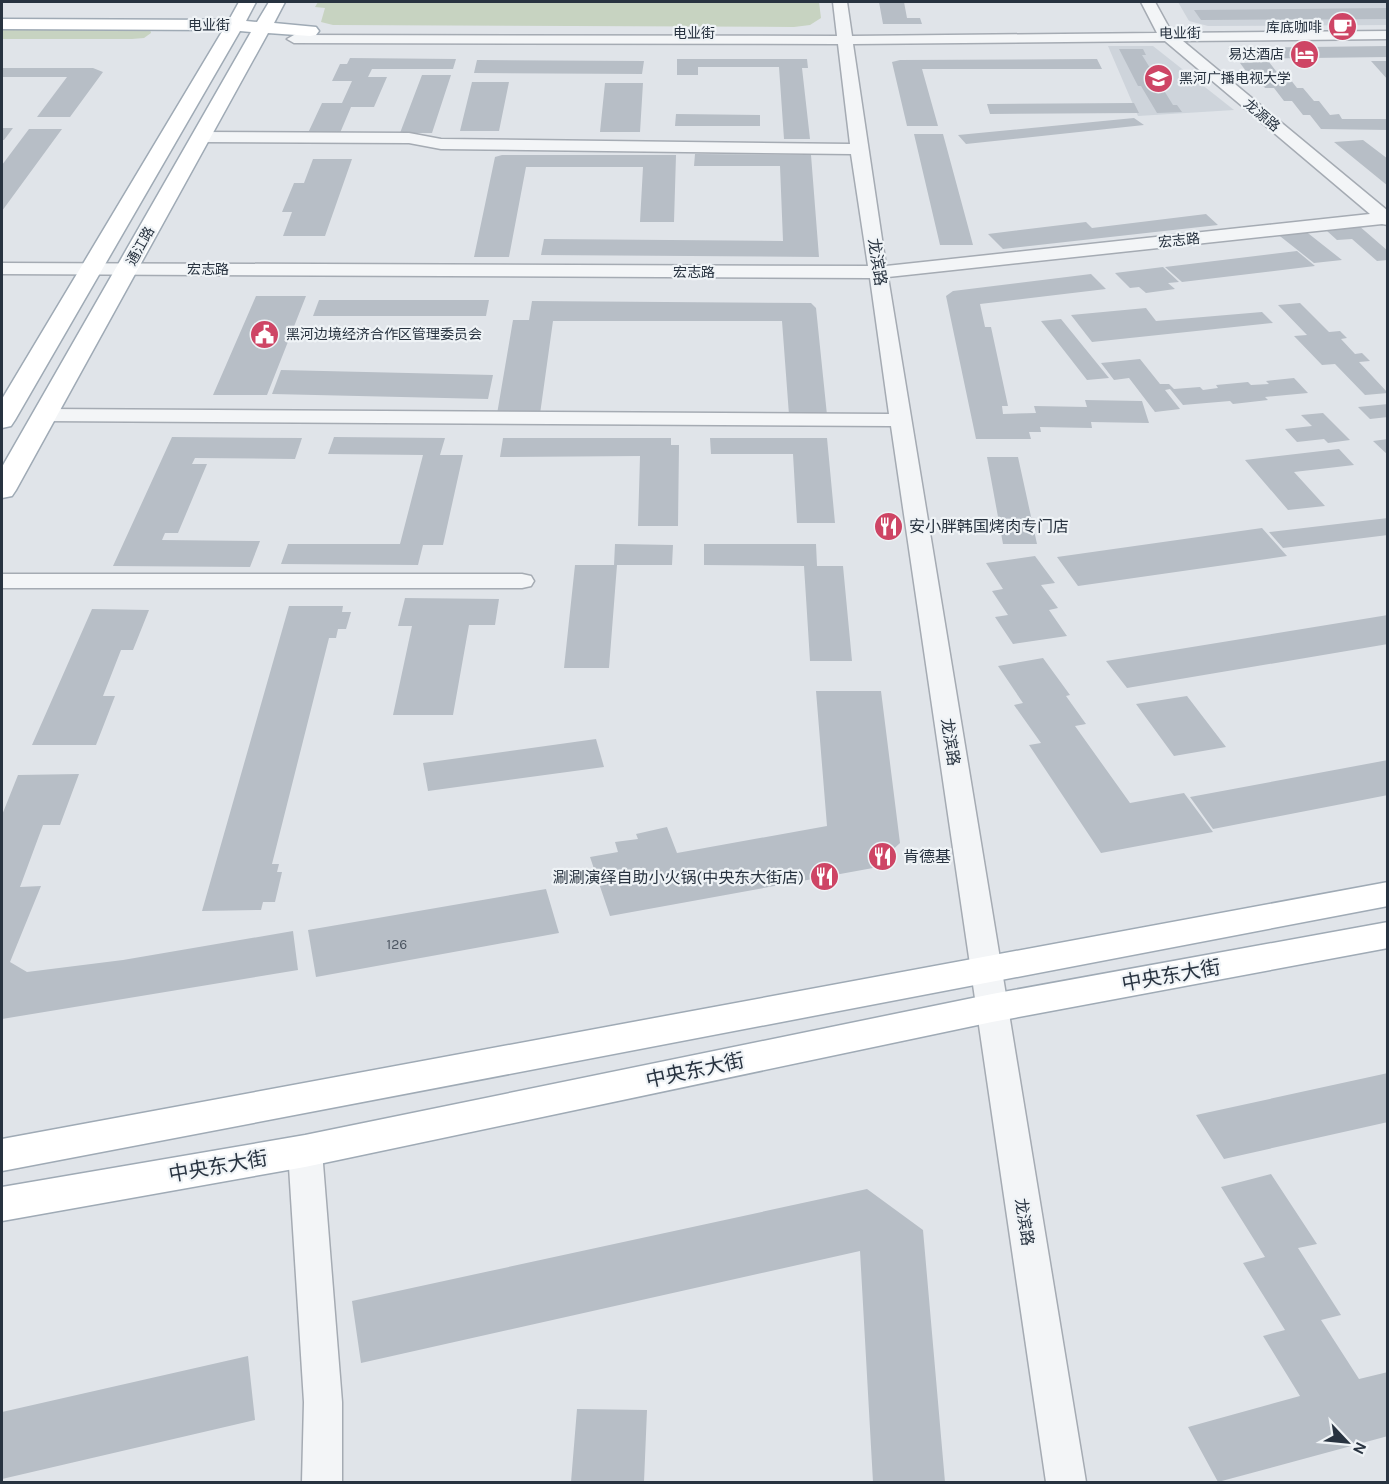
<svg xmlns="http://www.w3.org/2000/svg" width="1389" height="1484" font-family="Karla,'Noto Sans SC',sans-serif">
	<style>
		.built { fill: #ced4db }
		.green { fill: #c7d3c1 }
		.building { fill: #b7bec6 }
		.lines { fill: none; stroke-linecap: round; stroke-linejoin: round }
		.minor-casing { stroke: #a5abb3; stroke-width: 3 }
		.major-casing { stroke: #9faab5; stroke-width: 3 }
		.minor { fill: #f3f5f7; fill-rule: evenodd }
		.major { fill: #fff; fill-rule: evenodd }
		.labels { text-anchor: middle; stroke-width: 4.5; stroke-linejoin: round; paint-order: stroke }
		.far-street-label { font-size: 14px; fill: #283340; stroke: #eff3f6 }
		.far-poi-label { font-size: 14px; fill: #283340; stroke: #eff3f6; text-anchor: end }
		.number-label { font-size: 14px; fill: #4c5662 }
		.street-label { font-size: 16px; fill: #283340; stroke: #eff3f6 }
		.poi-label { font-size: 16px; fill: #283340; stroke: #eff3f6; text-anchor: start }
		.near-street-label { font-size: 20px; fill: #283340; stroke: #eff3f6 }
	</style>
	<rect width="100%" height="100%" fill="#e0e4e9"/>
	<!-- built -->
	<path class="built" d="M1178 2H1387V25L1208 26 1189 21Z
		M1108 46H1153L1234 110 1138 116Z"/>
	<!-- green -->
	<path class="green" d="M318 2H819L821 18 810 25 794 27 333 25 321 22 325 8 315 7Z
		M2 27H140L150 29 151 33 144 38 132 39H2Z"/>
	<!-- building -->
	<path class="building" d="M879 2H904L907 18H920L922 24H883Z
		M1388 8V19L1201 20 1194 10Z
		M1388 46V57L1236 59 1228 48Z
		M1119 49H1143L1146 55H1142L1173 105H1177L1182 112 1157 113 1141 86H1138Z
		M350 58 456 59 453 69H372L368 77H387L374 107H351L340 133H308L322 103H342L352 81H332L340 64H347Z
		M677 59H807L808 68H802L810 139H784L779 67H698V75H677Z
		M1097 59 1102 69H922L938 126H907L892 62 900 60Z
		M477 60 644 61 642 74 474 73Z
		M1371 61H1388V80Z
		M1269 62 1279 75H1287L1297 88H1303L1314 101H1319L1330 115 1339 114 1342 119H1388V130L1321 129 1310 115H1303L1292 101H1284L1274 88H1265L1255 75H1249L1240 63Z
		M2 68H93L103 72 70 117H37L67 77H2Z
		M422 75H451L432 133H400Z
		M472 82H509L499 131H460Z
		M605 83H643L640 132H600Z
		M1134 103 1139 113 990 114 987 104Z
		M676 114 760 115V126H675Z
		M1134 118 1144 125 966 144 958 135Z
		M2 128H13L4 140H2Z
		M29 129H62L2 211V165Z
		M914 134H943L973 245H940Z
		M1363 140 1388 159V186L1334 142Z
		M695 154 811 155 819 257 541 255 544 239 783 241 780 166H694Z
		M502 155H676L674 222H640L643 167H526L509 257H474L495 157Z
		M313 159H352L325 236H283L292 212H282L294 183H304Z
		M1206 214 1218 225 1003 249 988 234 1086 222 1092 228Z
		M1358 225 1388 251V260L1377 261 1352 239 1337 240 1327 231 1342 229 1339 226Z
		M1304 230 1342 260 1314 263 1276 233Z
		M1297 251 1315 266 1182 282 1165 267Z
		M1163 267 1179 282 1168 283 1175 289 1146 293 1139 287 1130 288 1115 273Z
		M1091 274 1106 289 980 304 985 327H991L1008 406H1002L1003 414 1036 413 1034 406 1087 407 1085 400 1142 401 1149 423 1091 422 1092 428 1040 427 1041 432H1029L1031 439H976L946 296 953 291Z
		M256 296H306L267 395H213Z
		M319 300H489L486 316H313Z
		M532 301 811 303 816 308 827 415H789L782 321H553L540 414H497L513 320H529Z
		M1300 303 1329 332 1340 331 1347 338 1341 339 1355 354 1362 353 1370 361 1359 362 1388 393 1365 395 1335 364 1322 365 1294 336 1307 335 1278 305Z
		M1146 308 1156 321 1262 312 1273 323 1092 342 1071 315Z
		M1061 319 1109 378 1087 380 1041 321Z
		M1140 359 1160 384H1169L1174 389 1200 387 1203 390 1218 388 1216 385 1248 382 1251 385 1269 384 1266 381 1294 378 1308 393 1265 397 1268 400 1233 404 1230 401 1183 405 1170 389 1165 390 1180 409 1155 412 1129 378 1114 380 1101 363Z
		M281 370 493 375 488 399 272 394Z
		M1388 404V417L1370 419 1358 407Z
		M1323 413 1350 440 1328 443 1324 439 1297 442 1285 429 1312 426 1301 415Z
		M172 437 302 438 295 459 195 458 192 464H207L178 533H165L162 540 260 541 250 567 113 566Z
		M334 437 445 438 440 455H463L443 545H423L418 565 281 564 288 544H400L423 455 328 454Z
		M503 438H671V445H679L678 526H638L640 456 500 457Z
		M710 438H827L835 523H797L793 454H711Z
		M1388 439V455L1373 441Z
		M1339 449 1354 465 1294 472 1325 506 1288 510 1245 460Z
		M987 457H1018L1037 544H1003Z
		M1388 518V535L1283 548 1269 532Z
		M1262 528 1287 556 1078 586 1057 557Z
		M615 544 673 545 672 565H617L609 668H564L575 565H614Z
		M704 544H816L817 566H843L852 661H810L804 566 704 565Z
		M1035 556 1055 583 1041 585 1058 608 1049 610 1067 636 1013 644 995 617 1008 615 992 591 1003 589 986 563Z
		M405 598 499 599 495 625H469L453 715H393L412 626H398Z
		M289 606H343L342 612H351L346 629H338L336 638H329L272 864H279L277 872H282L275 902H263L261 910 202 911Z
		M92 609 149 610 133 650H121L103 696H115L96 745H32Z
		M1388 615V644L1127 688 1106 661Z
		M1043 658 1070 695 1066 696 1086 724 1075 726 1130 803 1184 793 1213 832 1101 853 1029 745 1041 743 1014 705 1023 703 998 666Z
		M816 691H881L900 843 873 868 610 916 590 857 618 852 615 842 638 839 636 834 667 827 677 853 827 826Z
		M1187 696 1226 747 1174 756 1136 704Z
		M596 739 604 767 428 791 423 763Z
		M1388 760V795L1213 829 1190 797Z
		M79 774 60 825H43L20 887 41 886 10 962 27 972 123 960 293 931 298 970 2 1019V815L18 775Z
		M546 889 559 933 316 977 308 930Z
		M1388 1073V1122L1224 1159 1196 1115Z
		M1271 1174 1317 1244 1298 1248 1341 1315 1321 1320 1359 1379 1388 1372V1436L1218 1482 1188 1427 1300 1396 1263 1336 1285 1330 1243 1263 1265 1257 1221 1187Z
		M867 1189 923 1230 945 1482H873L860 1251 361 1363 352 1301Z
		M248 1356 255 1420 2 1479V1412Z
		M577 1409 647 1410 644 1482H571Z"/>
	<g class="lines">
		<defs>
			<path id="minor" d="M833 2H847L852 36 1157 33 1141 2H1155L1172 33 1388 31V39L1183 41 1388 211V225L1382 224 888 277 1086 1482H1046L891 426 45 421 37 420 34 415 37 410 45 409 889 414 870 278 2 274V263L868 266 851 154 441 149 409 143 201 142 193 137 201 132 409 133 441 139 850 144 838 44 294 43 287 39 294 35 837 36ZM1165 41 1370 214 886 266 853 44Z
				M2 574H522L531 576 534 581 531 586 522 588H2Z
				M305 1138 317 1142 322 1151 342 1402V1482H302L304 1402 288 1151 293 1142Z"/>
			<path id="major" d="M239 2H256L246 21 257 22 269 2H285L274 23 316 27 319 31 316 35 310 36 268 33 16 490 12 496 2 498V467L251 32 240 31 15 420 11 426 2 428V399L223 30 2 29V19L229 20Z
				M1388 882V906L2 1171V1139Z
				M1388 922V948L992 1022 305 1167 2 1221V1187L305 1135 992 994Z"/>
		</defs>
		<!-- minor casing -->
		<use href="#minor" class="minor-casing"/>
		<!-- major casing -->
		<use href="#major" class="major-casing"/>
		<!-- minor -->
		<use href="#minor" class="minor"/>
		<!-- major -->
		<use href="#major" class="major"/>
	</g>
	<!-- icons -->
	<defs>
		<symbol id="cafe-disc" viewBox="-11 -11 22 22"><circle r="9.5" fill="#ce4565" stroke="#eff3f6"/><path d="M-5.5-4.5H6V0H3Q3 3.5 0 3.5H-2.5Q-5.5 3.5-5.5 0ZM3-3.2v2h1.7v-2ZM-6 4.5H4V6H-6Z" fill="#fff"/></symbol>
		<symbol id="hotel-disc" viewBox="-11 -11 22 22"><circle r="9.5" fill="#ce4565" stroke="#eff3f6"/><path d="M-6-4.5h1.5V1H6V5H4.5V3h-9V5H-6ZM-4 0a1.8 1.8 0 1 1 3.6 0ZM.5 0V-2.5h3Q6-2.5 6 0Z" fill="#fff"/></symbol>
		<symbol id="university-disc" viewBox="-11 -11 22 22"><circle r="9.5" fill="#ce4565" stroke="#eff3f6"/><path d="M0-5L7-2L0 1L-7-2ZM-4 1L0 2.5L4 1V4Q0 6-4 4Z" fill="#fff"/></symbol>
		<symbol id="civic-disc" viewBox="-11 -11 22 22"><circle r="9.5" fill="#ce4565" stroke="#eff3f6"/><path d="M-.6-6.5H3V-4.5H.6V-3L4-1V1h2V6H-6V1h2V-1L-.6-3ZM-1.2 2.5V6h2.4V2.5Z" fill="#fff"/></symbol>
		<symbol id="restaurant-disc" viewBox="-11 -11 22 22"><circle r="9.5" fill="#ce4565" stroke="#eff3f6"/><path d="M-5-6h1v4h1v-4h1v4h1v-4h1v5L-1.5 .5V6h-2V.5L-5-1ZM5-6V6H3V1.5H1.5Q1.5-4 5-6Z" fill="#fff"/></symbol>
	</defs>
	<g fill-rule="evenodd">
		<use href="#cafe-disc" x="1326" y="10" width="33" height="33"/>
		<use href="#hotel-disc" x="1288" y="38" width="33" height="33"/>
		<use href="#university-disc" x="1142" y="62" width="33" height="33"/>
		<use href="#civic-disc" x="248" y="318" width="33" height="33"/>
		<use href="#restaurant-disc" x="872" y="510" width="33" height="33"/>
		<use href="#restaurant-disc" x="866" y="840" width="33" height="33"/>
		<use href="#restaurant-disc" x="808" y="860" width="33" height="33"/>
	</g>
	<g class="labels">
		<!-- far-street labels -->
		<g class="far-street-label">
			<text x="209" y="30">电业街</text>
			<text x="694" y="38">电业街</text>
			<text transform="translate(1180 33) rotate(-1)" y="5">电业街</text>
			<text transform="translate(1262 115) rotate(40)" y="5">龙源路</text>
			<text transform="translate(1179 240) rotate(-6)" y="5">宏志路</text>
			<text transform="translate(140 246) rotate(-61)" y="5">通江路</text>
			<text x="208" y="274">宏志路</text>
			<text x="694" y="277">宏志路</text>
		</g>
		<!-- far-poi labels -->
		<g class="far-poi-label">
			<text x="1322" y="32">库底咖啡</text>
			<text x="1284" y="59">易达酒店</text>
			<text x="1179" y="83" text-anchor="start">黑河广播电视大学</text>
			<text x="286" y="339" text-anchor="start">黑河边境经济合作区管理委员会</text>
		</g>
		<!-- number labels -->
		<g class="number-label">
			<text x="397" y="949">126</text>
		</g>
		<!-- street labels -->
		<g class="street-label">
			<text transform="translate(878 262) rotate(81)" y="6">龙滨路</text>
			<text transform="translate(951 742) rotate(81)" y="6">龙滨路</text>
			<text transform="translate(1025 1222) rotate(81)" y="6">龙滨路</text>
		</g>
		<!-- poi labels -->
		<g class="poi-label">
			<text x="909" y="532">安小胖韩国烤肉专门店</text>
			<text x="903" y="862">肯德基</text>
			<text x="804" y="883" text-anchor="end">涮涮演绎自助小火锅(中央东大街店)</text>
		</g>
		<!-- near-street labels -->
		<g class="near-street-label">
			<text transform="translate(1171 975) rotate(-10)" y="7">中央东大街</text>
			<text transform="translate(695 1070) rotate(-12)" y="7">中央东大街</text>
			<text transform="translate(218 1166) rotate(-10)" y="7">中央东大街</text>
		</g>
	</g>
	<!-- border -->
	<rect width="1389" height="1484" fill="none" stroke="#283340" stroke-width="6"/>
	<!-- north arrow -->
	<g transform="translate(1347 1442) rotate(116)" stroke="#eff3f6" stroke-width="4.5" paint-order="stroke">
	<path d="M0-4.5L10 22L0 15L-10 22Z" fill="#283340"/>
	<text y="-9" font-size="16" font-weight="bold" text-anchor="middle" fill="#283340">N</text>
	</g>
</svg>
